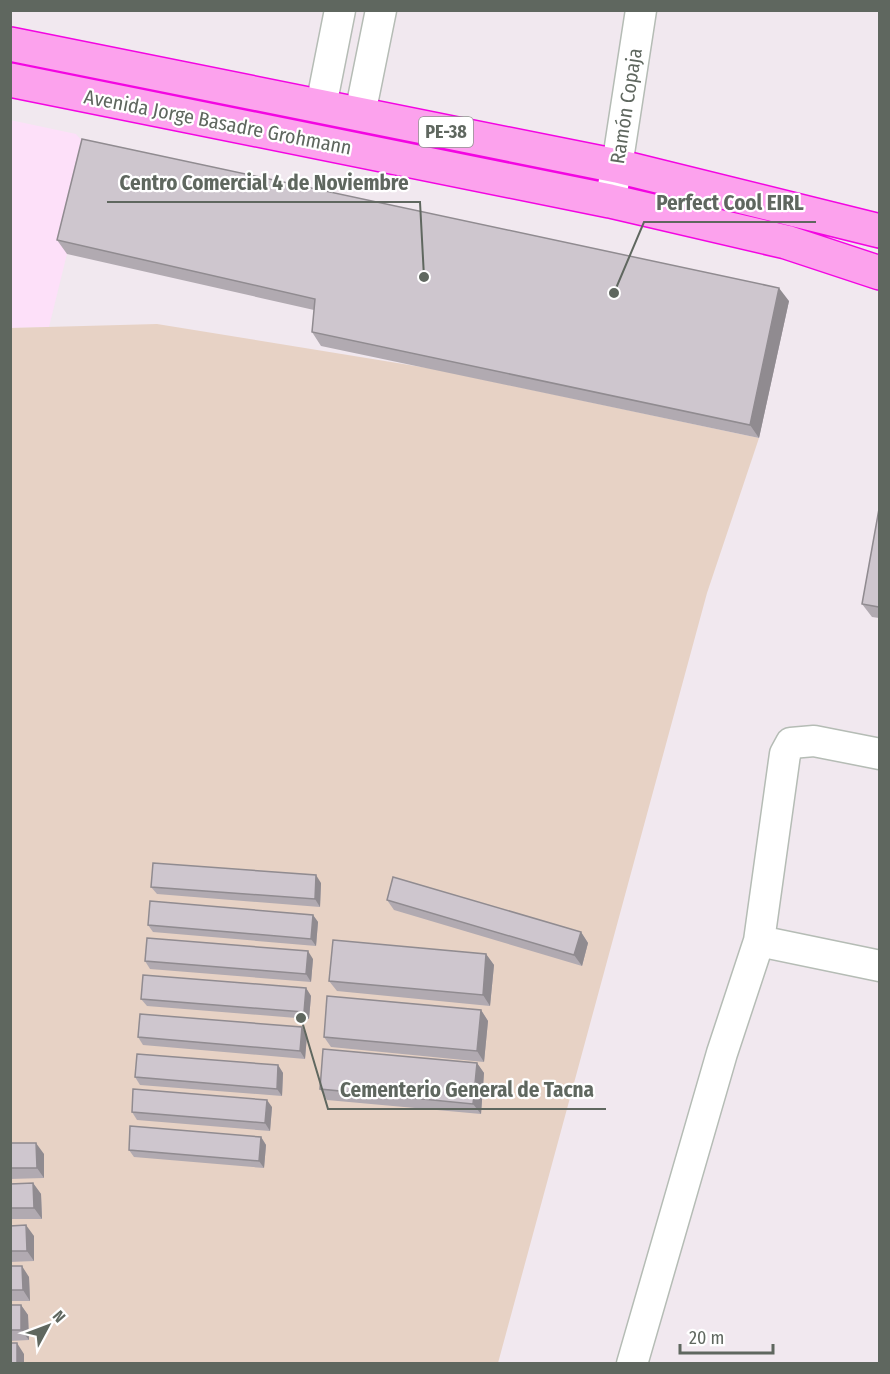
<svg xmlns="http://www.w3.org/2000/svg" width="890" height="1374" font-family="'Fira Sans Condensed',sans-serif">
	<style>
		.commercial { fill: #fde0f9 }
		.green { fill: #e7d2c5 }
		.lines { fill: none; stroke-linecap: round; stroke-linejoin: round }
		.minor-casing { stroke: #b5bcb5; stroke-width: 33 }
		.trunk-casing { stroke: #f305e2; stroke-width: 36 }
		.minor { stroke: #fff; stroke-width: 30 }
		.trunk { stroke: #fca2ed; stroke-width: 33 }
		.wall { fill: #b1aab1 }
		.shaded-wall { fill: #908b90 }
		.building { fill: #cec6ce; stroke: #908b90; stroke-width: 1.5 }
		.labels { text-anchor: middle; stroke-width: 4.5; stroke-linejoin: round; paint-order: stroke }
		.shield { fill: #fff; stroke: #8f958f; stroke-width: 1.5 }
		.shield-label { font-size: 18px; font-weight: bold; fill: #5f675f }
		.street-label { font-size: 20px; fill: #5f675f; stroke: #fff }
		.leader { fill: none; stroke: #5f675f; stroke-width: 2 }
		.callout-dot { fill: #5f675f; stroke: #fff; stroke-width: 2 }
		.callout-label { font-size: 21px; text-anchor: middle; font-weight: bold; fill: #5f675f; stroke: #fff; stroke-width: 4.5; stroke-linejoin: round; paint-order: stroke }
	</style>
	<rect width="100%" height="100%" fill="#f1e8ef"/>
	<!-- commercial -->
	<path class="commercial" d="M10 120 76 134 92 152 49 327 11 328Z"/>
	<!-- green -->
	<path class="green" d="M157 324 434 369 759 438 707 593 498 1363H11L10 328Z"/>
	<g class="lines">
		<defs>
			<path id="minor" d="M321 106 340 10
				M360 114 381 10
				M610 201 617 166 641 10
				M759 941 880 966
				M632 1364 722 1053 759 941 785 754 791 743 814 741 880 754"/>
			<path id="trunk" d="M10 44 617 166 880 231
				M10 80 610 201 786 242 880 273"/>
		</defs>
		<!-- minor casing -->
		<use href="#minor" class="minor-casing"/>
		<!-- trunk casing -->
		<use href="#trunk" class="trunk-casing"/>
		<!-- minor -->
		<use href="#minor" class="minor"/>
		<!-- trunk -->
		<use href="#trunk" class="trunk"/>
	</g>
	<!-- wall -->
	<path class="wall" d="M57 240 789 301 759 438 321 346 312 332 314 310 67 254Z
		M879 509V618L872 617 862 604Z
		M321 883 320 907 157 894 151 887Z
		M387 900 581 932 588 943 582 966 394 910Z
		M313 915 318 922 316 946 153 932 148 925Z
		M486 954 494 965 490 1006 337 991 329 981Z
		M313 959 311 982 150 969 145 961Z
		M306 988 311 996 309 1019 147 1006 141 999Z
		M481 1010 488 1021 484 1062 331 1047 324 1037Z
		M307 1035 305 1059 143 1045 138 1037Z
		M477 1063 484 1073 481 1114 327 1100 320 1089Z
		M278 1065 283 1073 282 1096 140 1085 135 1077Z
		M272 1107 270 1131 137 1120 132 1112Z
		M261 1137 266 1145 264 1168 134 1157 129 1150Z
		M10 1143 44 1154V1178L10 1179Z
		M33 1183 41 1194 42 1219H10V1184Z
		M10 1226 34 1236V1261L10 1262Z
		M10 1266 29 1277 30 1301H10Z
		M10 1305H21L28 1315 29 1340 10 1341Z"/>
	<!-- shaded-wall -->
	<path class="shaded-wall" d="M779 288 789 301 759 438 750 425Z
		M316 875 321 883 320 907 315 899Z
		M313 915 318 922 316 946 311 939Z
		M581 932 588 943 582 966 574 955Z
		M308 951 313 959 311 982 306 974Z
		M486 954 494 965 490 1006 483 995Z
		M306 988 311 996 309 1019 304 1012Z
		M481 1010 488 1021 484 1062 477 1051Z
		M302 1027 307 1035 305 1059 300 1051Z
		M477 1063 484 1073 481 1114 473 1104Z
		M278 1065 283 1073 282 1096 277 1089Z
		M267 1100 272 1107 270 1131 265 1123Z
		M261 1137 266 1145 264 1168 259 1161Z
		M36 1143 44 1154V1178L37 1168Z
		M33 1183 41 1194 42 1219 34 1208Z
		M26 1225 34 1236V1261L27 1251Z
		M22 1266 29 1277 30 1301 23 1290Z
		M21 1305 28 1315 29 1340 21 1330Z
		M17 1343 24 1354V1364H17Z"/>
	<!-- building -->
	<path class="building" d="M82 139 779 288 750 425 312 332 315 299 57 240Z
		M879 509V607L862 604Z
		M153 863 316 875 315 899 151 887Z
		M393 877 581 932 574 955 387 900Z
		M150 901 313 915 311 939 148 925Z
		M147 938 308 951 306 974 145 961Z
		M333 940 486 954 483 995 329 981Z
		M143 975 306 988 304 1012 141 999Z
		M327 996 481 1010 477 1051 324 1037Z
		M140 1014 302 1027 300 1051 138 1037Z
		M323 1049 477 1063 473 1104 320 1089Z
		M137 1054 278 1065 277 1089 135 1077Z
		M133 1089 267 1100 265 1123 132 1112Z
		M130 1126 261 1137 259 1161 129 1150Z
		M10 1143H36L37 1168H10Z
		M33 1183 34 1208H10V1184Z
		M26 1225 27 1251H10V1226Z
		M10 1266H22L23 1290H10Z
		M10 1305H21V1330H10Z
		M10 1343H17V1364H10Z"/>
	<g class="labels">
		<!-- shield labels -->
		<rect class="shield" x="419" y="117" width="54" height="30" rx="4.5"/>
		<g class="shield-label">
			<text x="446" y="138">PE-38</text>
		</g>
		<!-- street labels -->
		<g class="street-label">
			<text transform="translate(626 106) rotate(-81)" y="7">Ramón Copaja</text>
			<text transform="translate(218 122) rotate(11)" y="7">Avenida Jorge Basadre Grohmann</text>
		</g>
	</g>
	<!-- callouts -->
	<path class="leader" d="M424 277L420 202H107M614 293L644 222H816M301 1018L328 1109H606"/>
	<g class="callout-dot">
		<circle cx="424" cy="277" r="6"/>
		<circle cx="614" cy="293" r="6"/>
		<circle cx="301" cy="1018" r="6"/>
	</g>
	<g class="callout-label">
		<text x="264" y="190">Centro Comercial 4 de Noviembre</text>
		<text x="730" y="210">Perfect Cool EIRL</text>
		<text x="467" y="1097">Cementerio General de Tacna</text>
	</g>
	<!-- border -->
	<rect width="890" height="1374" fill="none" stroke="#5f675f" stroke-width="24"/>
	<!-- north arrow -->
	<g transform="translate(48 1326) rotate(49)" stroke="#ffffff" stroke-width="4.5" paint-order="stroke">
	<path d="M0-4.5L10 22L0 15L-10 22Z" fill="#5f675f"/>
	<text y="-9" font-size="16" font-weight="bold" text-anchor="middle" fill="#5f675f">N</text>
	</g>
	<!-- scale -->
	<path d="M680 1344v9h93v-9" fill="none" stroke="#5f675f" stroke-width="3"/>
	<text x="689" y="1344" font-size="18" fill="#5f675f" stroke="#ffffff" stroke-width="4.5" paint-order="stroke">20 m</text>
</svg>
